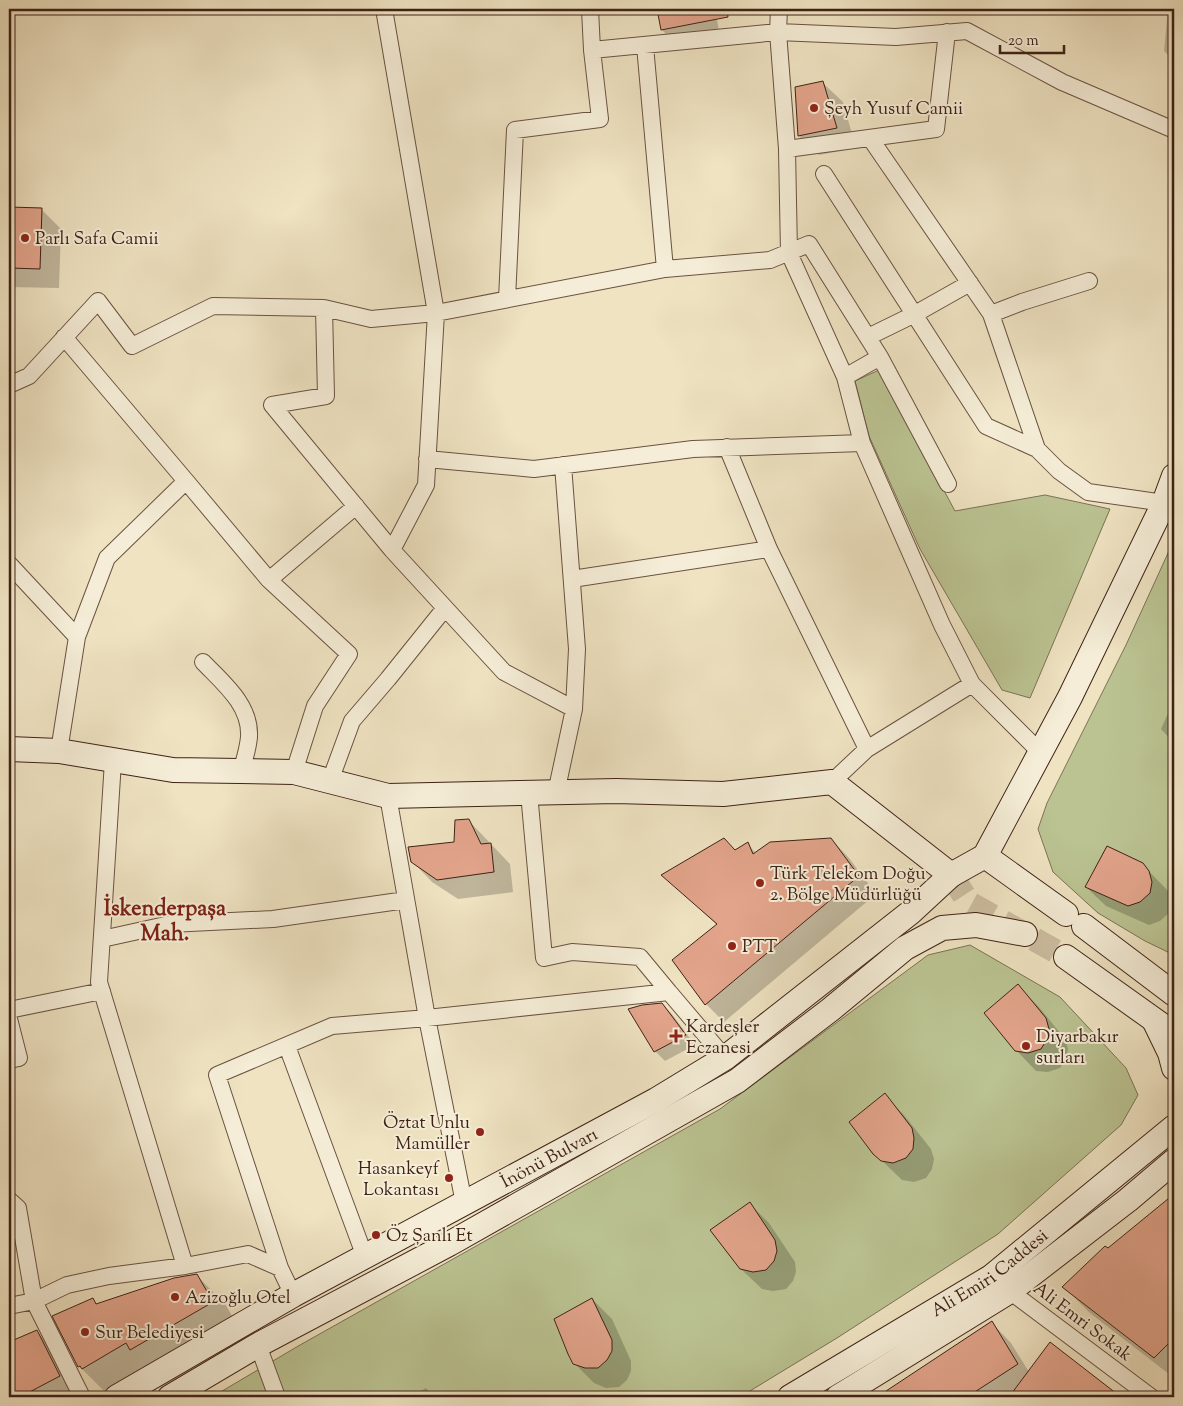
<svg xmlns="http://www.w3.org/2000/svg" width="1183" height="1406" font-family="'Sorts Mill Goudy',serif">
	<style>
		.green { fill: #bbc392; stroke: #7c7254 }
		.shadow { fill: #0003 }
		.building { fill: #e2a48b; stroke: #3e2216 }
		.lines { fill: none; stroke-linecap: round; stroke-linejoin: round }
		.secondary-tunnel { stroke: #ccbca0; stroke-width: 24; stroke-dasharray: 24 12; stroke-linecap: butt }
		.street-casing { stroke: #6a5241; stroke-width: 18 }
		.secondary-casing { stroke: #3e2216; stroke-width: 26 }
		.street { stroke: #f5edd7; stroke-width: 16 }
		.secondary { stroke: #f5edd7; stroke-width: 24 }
		.poi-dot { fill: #8f2418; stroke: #f5edd7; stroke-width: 2 }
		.labels { text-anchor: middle; stroke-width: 4; stroke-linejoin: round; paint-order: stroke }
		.poi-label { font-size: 18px; fill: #3e2216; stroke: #f5edd7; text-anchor: start }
		.street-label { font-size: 18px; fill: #3e2216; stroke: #f5edd7 }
		.district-label { font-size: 22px; font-weight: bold; fill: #7a1f14; stroke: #f5edd7 }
	</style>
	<rect width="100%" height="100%" fill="#efe3c2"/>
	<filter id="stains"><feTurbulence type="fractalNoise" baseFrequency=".004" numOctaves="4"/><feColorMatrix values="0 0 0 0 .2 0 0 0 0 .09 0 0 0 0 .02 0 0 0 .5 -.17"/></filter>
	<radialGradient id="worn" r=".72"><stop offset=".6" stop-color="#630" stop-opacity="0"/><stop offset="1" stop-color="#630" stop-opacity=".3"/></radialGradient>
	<!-- green -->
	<path class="green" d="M879 370 955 511 1045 495 1110 509 1030 698 1002 690 920 549 869 436 855 381Z
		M1174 540V955L1145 941 1098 913 1053 872 1038 829 1047 803 1126 645Z
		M970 945 1060 997 1126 1068 1138 1095 1121 1125 998 1234 837 1338 740 1397H212L300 1345 720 1109 928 955Z"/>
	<!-- shadow -->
	<path class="shadow" d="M658 9H715L720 36 677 45 662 30Z
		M1168 9H1174V61L1164 51Z
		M823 83 843 102 856 148 819 155 799 136Z
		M9 208 41 209 61 229 59 288 9 287Z
		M1174 700V743L1161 729Z
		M469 821 510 864 513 892 458 899 432 882 412 861 455 843Z
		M831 839 849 858 876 894 724 1022 706 1004 717 925 663 875 735 852 747 844 756 853Z
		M1142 864 1169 892 1171 902 1169 913 1160 921 1149 925 1106 906 1086 887Z
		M1018 986 1038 1006 1065 1039 1068 1049 1066 1059 1060 1068 1048 1072 1036 1071 1016 1050Z
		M662 1004 672 1014 695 1045 665 1061 655 1051Z
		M884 1095 904 1115 931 1149 934 1159 932 1169 926 1178 914 1182 902 1180 874 1153Z
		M1169 1200 1174 1204V1378L1090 1313 1064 1287Z
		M749 1203 769 1223 795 1262 796 1272 793 1281 786 1289 773 1291 762 1289 741 1269Z
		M196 1275 225 1304 241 1331 108 1395 79 1366 93 1300 98 1305Z
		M592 1299 612 1319 631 1361V1371L627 1380 619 1387 606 1388 594 1383 574 1363Z
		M992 1323 1011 1343 1029 1372 1051 1344 1120 1397H879Z
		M37 1332 63 1358 83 1397H9V1333L16 1340Z
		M426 1388 435 1397H409Z"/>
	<!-- building -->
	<path class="building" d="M657 9H727L728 17 661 30Z
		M823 81 837 128 798 136 795 87Z
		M9 207 42 208 40 269 9 268Z
		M469 819 481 844 491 843 494 872 437 880 411 862 408 847 454 842 455 820Z
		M724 838 735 850 748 842 753 854 770 842 831 838 859 876 705 1005 672 960 717 924 661 875Z
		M1107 846 1143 863 1149 871 1152 882 1150 893 1140 902 1128 906 1085 887Z
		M1018 984 1046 1018 1049 1029 1047 1039 1041 1049 1028 1053 1015 1051 984 1013Z
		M662 1003 686 1035 654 1052 628 1009 642 1005Z
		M885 1093 912 1128 914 1138 913 1149 906 1158 893 1163 881 1161 873 1154 849 1122Z
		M1174 1194V1338L1154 1358 1062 1287 1105 1246 1108 1248Z
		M750 1202 775 1240 777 1251 774 1261 766 1270 753 1272 740 1269 710 1230Z
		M197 1274 213 1302 130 1350 126 1343 82 1369 80 1366 78 1367 52 1316 93 1298 96 1304 174 1278Z
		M592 1298 612 1340V1351L607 1360 598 1368H585L573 1364 568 1354 554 1319Z
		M992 1321 1018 1364 967 1397H877Z
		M37 1330 60 1376 20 1397H9V1342Z
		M1050 1342 1121 1397H1009Z"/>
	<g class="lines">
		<!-- secondary-tunnel -->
		<path class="secondary-tunnel" d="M951 875 969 903 1066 957"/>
		<defs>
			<path id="street" d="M384 9 436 313 371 319 324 308 326 396 272 405 392 550
				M779 9 778 32 787 149 789 253 845 377 862 443 942 625 972 684 1041 753
				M645 46 665 269
				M592 50 778 32 896 37 967 31 1062 82 1174 130
				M870 138 991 314 1037 449 1059 471 1088 492 1164 503
				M787 149 936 129 947 32
				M824 174 986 426 1037 449
				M507 299 515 130 600 119 592 50 590 9
				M991 314 1022 302 1089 281
				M64 337 186 481 107 558 77 637
				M868 337 915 314 970 283
				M880 357 948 484
				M9 385 29 376 98 301 132 346 213 306 324 308
				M727 447 769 549
				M427 459 534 469 693 449 862 443
				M186 481 269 580
				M9 564 77 637 59 751
				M572 579 769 549 867 749 832 782
				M203 662C223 683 251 705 249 737 248 749 244 761 241 772
				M574 709 504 672 392 550 426 485 436 313 665 269 770 260 809 244 880 357 845 377
				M867 749 972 684
				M113 761 99 982 185 1266
				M294 772 315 706 349 654 269 580 356 506
				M330 781 352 721 388 679 445 608
				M529 793 544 958 572 952 640 957 669 992
				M556 793 574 709 577 649 563 465
				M388 796 427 1018 464 1203
				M102 939 170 924 273 919 406 900
				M9 1010 102 991
				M9 1019 19 1058 9 1060
				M287 1046 365 1257
				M9 1200 18 1208 34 1301 82 1397
				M1003 1286 1151 1397
				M293 1295 280 1268 217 1075 332 1026 427 1018 669 992 725 1058
				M9 1306 34 1301 67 1285 109 1276 185 1266 248 1254 280 1268
				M258 1345 277 1397"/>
			<g id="secondary">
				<path d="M9 749 59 751 173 770 294 772 388 796 616 791 723 794 832 782 951 875"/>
				<path d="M985 856 1066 914"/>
				<path d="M1084 926 1174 994"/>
				<path d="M1066 957 1174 1034"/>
				<path d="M1155 1022 1170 1053 1174 1068"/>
				<path id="s1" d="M117 1397 293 1295 656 1100 725 1058 911 912 951 875 985 856 1070 697 1164 503 1174 476"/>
				<path d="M170 1397 258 1345 449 1244 737 1081 830 1010 905 948 942 928 976 925 1025 934"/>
				<path id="s2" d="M790 1397 991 1277 1174 1127"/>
				<path d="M838 1397 1010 1291 1128 1200 1174 1161"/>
			</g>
		</defs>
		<!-- street casing -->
		<use href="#street" class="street-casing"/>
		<!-- secondary casing -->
		<use href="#secondary" class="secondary-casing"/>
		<!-- street -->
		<use href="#street" class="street"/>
		<!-- secondary -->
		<use href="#secondary" class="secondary"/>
	</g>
	<!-- markers -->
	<g class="poi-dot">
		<circle cx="814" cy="108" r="5"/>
		<circle cx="25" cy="238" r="5"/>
		<circle cx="760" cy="883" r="5"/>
		<circle cx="732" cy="946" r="5"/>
		<path d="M673.5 1028.5h5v5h5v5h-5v5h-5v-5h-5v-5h5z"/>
		<circle cx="1026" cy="1046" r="5"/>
		<circle cx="480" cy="1132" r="5"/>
		<circle cx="449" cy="1178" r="5"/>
		<circle cx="376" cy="1235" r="5"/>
		<circle cx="175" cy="1297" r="5"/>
		<circle cx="85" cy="1332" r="5"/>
	</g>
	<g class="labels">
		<!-- poi labels -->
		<g class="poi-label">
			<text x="824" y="114">Şeyh Yusuf Camii</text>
			<text x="35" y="244">Parlı Safa Camii</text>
			<text x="770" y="879">Türk Telekom Doğu<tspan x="770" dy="21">2. Bölge Müdürlüğü</tspan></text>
			<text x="742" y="952">PTT</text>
			<text x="686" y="1032">Kardeşler<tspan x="686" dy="21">Eczanesi</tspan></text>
			<text x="1036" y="1042">Diyarbakır<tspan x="1036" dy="21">surları</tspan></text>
			<text x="470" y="1128" text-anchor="end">Öztat Unlu<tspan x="470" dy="21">Mamüller</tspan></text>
			<text x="439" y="1174" text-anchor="end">Hasankeyf<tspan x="439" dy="21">Lokantası</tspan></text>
			<text x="386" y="1241">Öz Şanlı Et</text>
			<text x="185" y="1303">Azizoğlu Otel</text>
			<text x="95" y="1338">Sur Belediyesi</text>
		</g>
		<!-- street labels -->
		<g class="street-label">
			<text dy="6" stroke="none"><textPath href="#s1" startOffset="494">İnönü Bulvarı</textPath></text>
			<text dy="6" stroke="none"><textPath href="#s2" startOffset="235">Ali Emiri Caddesi</textPath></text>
			<text transform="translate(1083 1321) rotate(37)" y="6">Ali Emri Sokak</text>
		</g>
		<!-- district labels -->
		<g class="district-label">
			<text x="165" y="915">İskenderpaşa<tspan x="165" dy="25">Mah.</tspan></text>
		</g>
	</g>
	<!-- margin -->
	<rect width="1183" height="1406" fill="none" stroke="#efe3c2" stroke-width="30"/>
	<rect x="10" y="10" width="1163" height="1386" fill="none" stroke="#3e2216" stroke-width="2.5"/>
	<rect x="15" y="15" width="1153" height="1376" fill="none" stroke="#3e2216"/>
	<!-- scale -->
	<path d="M1000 45v8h64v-8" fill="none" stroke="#3e2216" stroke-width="2.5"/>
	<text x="1008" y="45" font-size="15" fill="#3e2216" stroke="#f5edd7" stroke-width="4" paint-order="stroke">20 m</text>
	<rect width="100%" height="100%" filter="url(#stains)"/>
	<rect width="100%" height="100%" fill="url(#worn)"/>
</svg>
